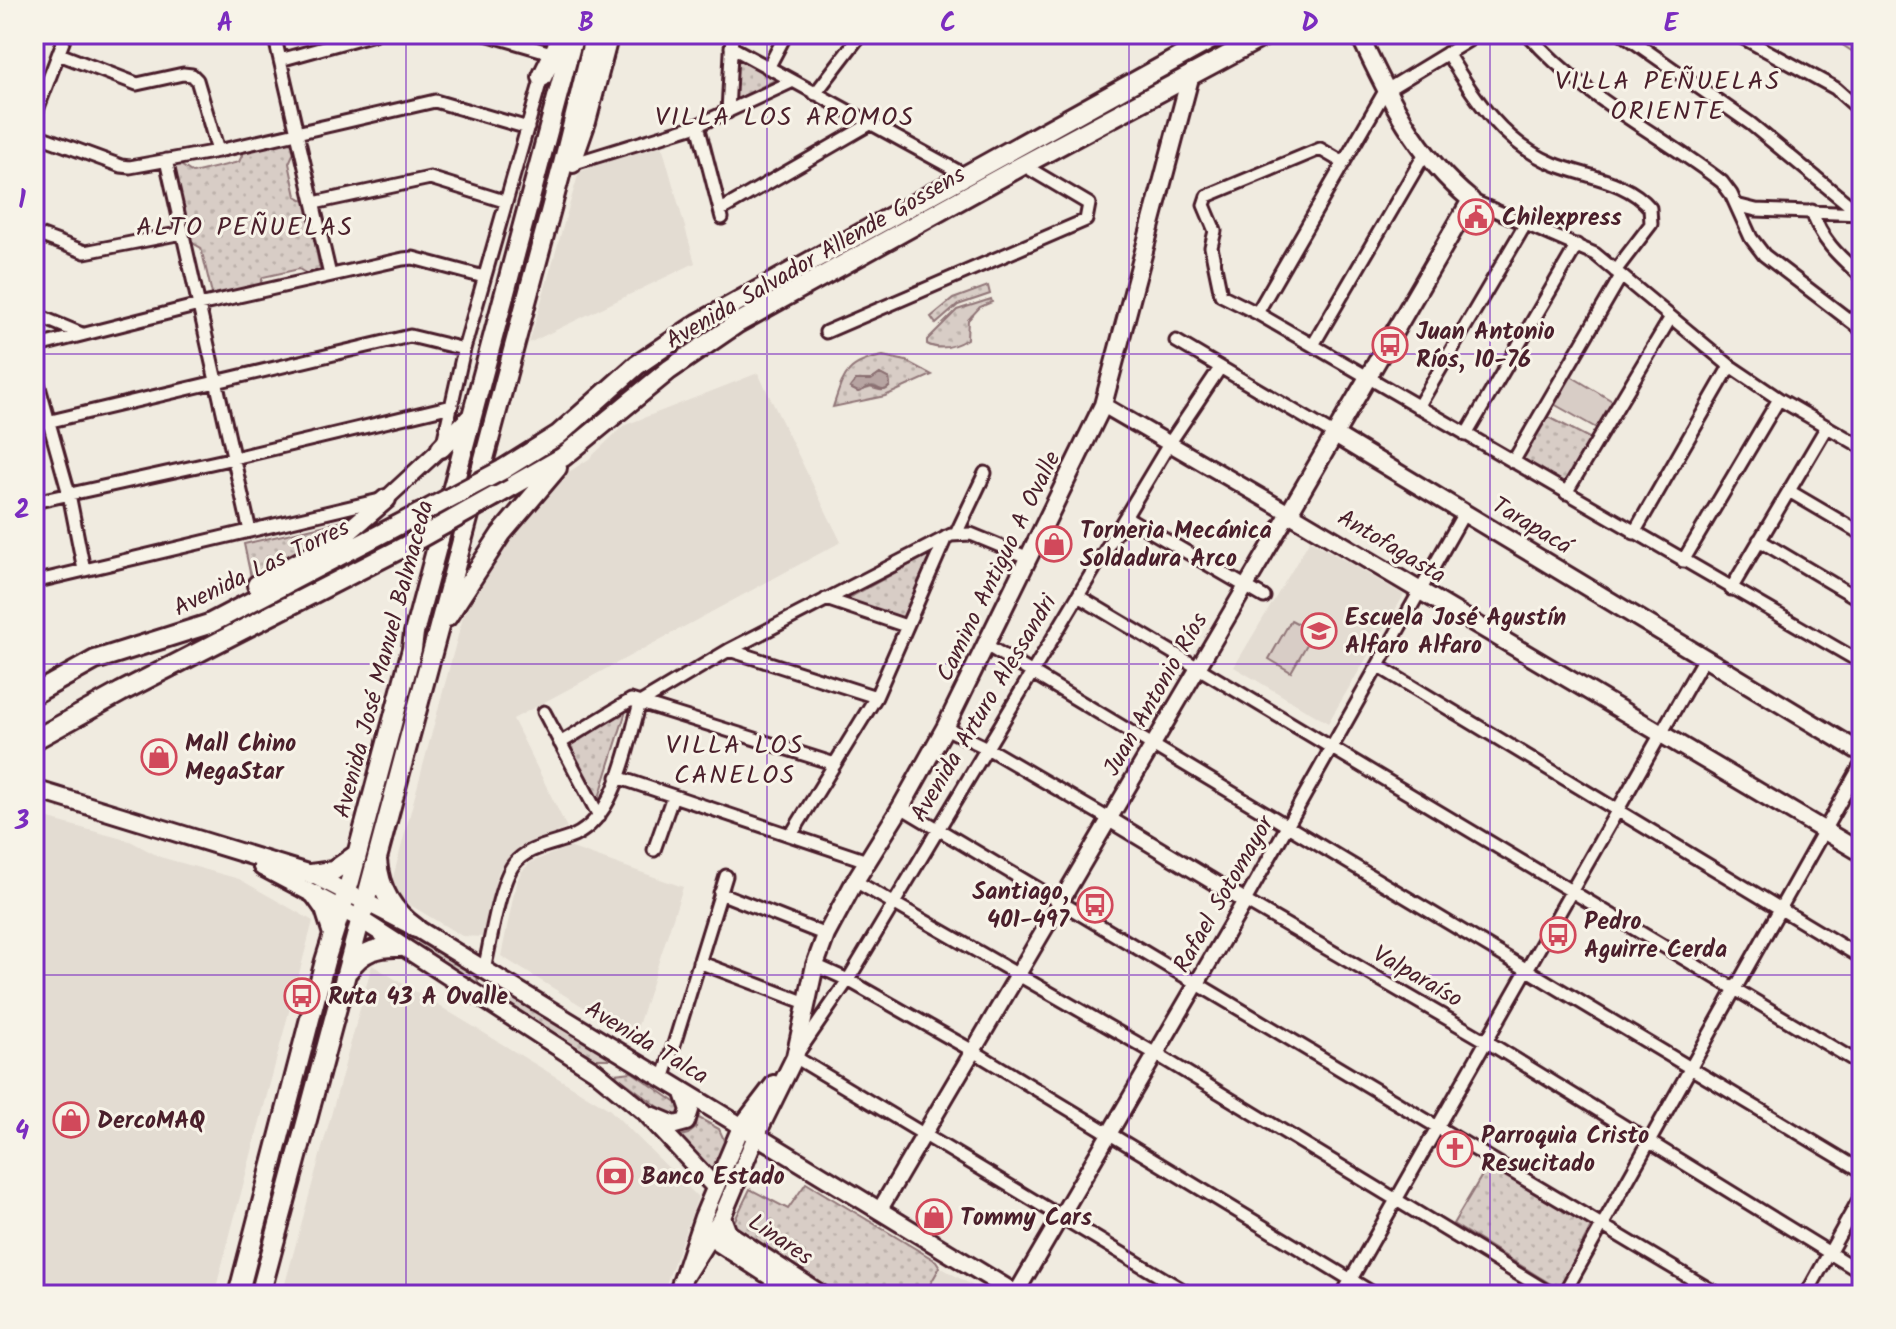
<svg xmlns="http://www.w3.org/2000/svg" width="1896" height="1329" font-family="Kalam,sans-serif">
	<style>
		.built { fill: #e3dcd2 }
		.grass { fill: url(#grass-dots); stroke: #917678; stroke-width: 2; fill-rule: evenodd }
		.garden { fill: #d8cdc6; stroke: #917678; stroke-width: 2 }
		.water { fill: url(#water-waves); stroke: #8b6f72; stroke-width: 2 }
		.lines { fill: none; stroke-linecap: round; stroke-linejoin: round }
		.minor-casing { stroke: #4a1f2b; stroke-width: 17 }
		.tertiary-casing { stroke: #4a1f2b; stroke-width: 20 }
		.secondary-casing { stroke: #4a1f2b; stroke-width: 22 }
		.primary-casing { stroke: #4a1f2b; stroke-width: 24 }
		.minor { stroke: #f7f3e8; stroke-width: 11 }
		.tertiary { stroke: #f7f3e8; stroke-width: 14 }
		.secondary { stroke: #f7f3e8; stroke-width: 16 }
		.primary { stroke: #f7f3e8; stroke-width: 18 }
		.primary-bridge-casing { stroke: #4a1f2b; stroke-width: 24; stroke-linecap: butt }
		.primary-bridge { stroke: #f7f3e8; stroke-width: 18 }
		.grid { fill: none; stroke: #7b2cbf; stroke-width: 2; stroke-opacity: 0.55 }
		.labels { text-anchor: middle; stroke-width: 6; stroke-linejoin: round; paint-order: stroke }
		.poi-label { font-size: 24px; font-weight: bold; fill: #4a1f2b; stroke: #f7f3e8; text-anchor: start }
		.street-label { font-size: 24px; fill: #4a1f2b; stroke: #f7f3e8 }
		.neighbourhood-label { font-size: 26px; letter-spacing: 2px; fill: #4a1f2b; stroke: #f7f3e8 }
		.neatline { fill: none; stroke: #7b2cbf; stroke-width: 3 }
		.grid-label { font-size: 26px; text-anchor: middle; font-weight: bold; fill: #7b2cbf }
	</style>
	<defs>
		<pattern id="grass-dots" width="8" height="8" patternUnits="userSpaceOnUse" patternTransform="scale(2)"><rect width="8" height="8" fill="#d8cdc6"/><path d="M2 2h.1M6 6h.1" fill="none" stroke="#bbb0aa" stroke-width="1.8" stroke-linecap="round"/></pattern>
		<pattern id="water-waves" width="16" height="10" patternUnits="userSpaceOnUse" patternTransform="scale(2)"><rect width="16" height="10" fill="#b7a4a2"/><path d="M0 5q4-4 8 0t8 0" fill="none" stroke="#978584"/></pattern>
	</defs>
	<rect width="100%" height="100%" fill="#f0ebe0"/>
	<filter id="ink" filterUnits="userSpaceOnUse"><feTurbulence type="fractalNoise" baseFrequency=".0125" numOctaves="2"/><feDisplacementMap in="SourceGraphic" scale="16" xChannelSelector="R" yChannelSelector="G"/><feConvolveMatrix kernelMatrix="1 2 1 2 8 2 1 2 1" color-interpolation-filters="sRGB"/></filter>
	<g filter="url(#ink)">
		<!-- built -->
		<path class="built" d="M661 142 695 263 529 343 579 172Z
			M758 373 841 542 513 719 567 828 524 846 503 865 498 873 482 937 462 936 395 896 391 885 468 598 553 482 589 459 623 426Z
			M1310 540 1404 595 1328 723 1234 667Z
			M34 815 130 841 160 857 239 879 313 921 214 1295H34Z
			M569 847 683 887 634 1038 501 956 516 884 521 872 531 862Z
			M372 965 609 1109 698 1197 662 1295H282Z
			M940 1267 989 1295H924Z"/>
		<!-- grass -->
		<path class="grass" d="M1826 34H1862V58Z
			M738 56 779 78 733 101V59Z
			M284 140 291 142 295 150 289 163 296 196 307 202 320 270 318 274 310 276 299 269 263 277 259 287 213 298 201 248 191 242 173 170 175 165 179 164 193 173 239 162 245 149Z
			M988 286 990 294 958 305 936 324 931 317 953 299Z
			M991 299 992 302 980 307 968 320 967 339C954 347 940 351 927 344V340L957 310Z
			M883 356 906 361 932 375 885 396 833 407C844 375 845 363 883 356ZM880 374 889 379 890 386C884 393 878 390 870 387L858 392 850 388 856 380H872Z
			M1547 416 1593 440 1566 486 1520 459Z
			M352 519 324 544 252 582 244 544Z
			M931 553 903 617 895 619 841 602Z
			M626 711 598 801 569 749 573 741Z
			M382 918 477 973 478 985 386 929 380 925Z
			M492 983 619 1059H595L497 998Z
			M632 1072 681 1106 682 1116H671L614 1074Z
			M697 1117 719 1129 725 1142 715 1168H705L676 1137 688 1134 696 1128Z
			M1490 1162 1592 1225 1559 1289 1453 1224Z
			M806 1183 936 1261 940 1267 924 1295H838L734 1232 732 1226 750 1189 788 1209Z"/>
		<!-- garden -->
		<path class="garden" d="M1569 375 1614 402 1598 429 1552 403Z
			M1291 620 1314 632 1291 672 1269 659Z"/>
		<!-- water -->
		<path class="water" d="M880 374 889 379 890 386C882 394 881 388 872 387 868 387 862 391 858 392L850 388 856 380H871Z"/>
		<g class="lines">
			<defs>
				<path id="minor" d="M274 34 330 275
					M486 34 548 52
					M1528 34C1582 97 1657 132 1722 182L1731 194 1751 238 1764 255 1862 330
					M1623 34 1751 124 1860 214
					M1736 34 1835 88 1862 112
					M731 47 965 175
					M1447 53C1474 98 1504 144 1554 164 1586 177 1627 180 1650 208L1651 224 1615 271
					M59 54 137 84 183 74 192 75 197 80 218 151
					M280 60 374 34
					M768 68 786 34
					M815 94 861 34
					M728 112 732 34
					M34 118 66 34
					M698 125 722 218
					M34 134 121 166 130 167 218 151 435 101 528 128
					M166 160 250 531
					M1344 163 1320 149 1207 196 1204 205 1215 231 1211 247 1221 295 1257 313 1862 663
					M573 165 578 162 698 125 791 82
					M1471 200 1595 254 1730 366 1779 399 1862 447
					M314 203 430 178 504 201
					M1736 205 1756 210 1862 214
					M721 210 870 124
					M1812 211C1821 241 1840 257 1862 277
					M34 233 85 252 182 233
					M1257 313 1385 91 1469 40
					M34 314 82 334
					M826 332 1086 220 1089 204 1023 165
					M1176 341 1335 435
					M1313 345 1424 155
					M34 347 199 305 403 259 413 258 484 277
					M34 369 69 494 84 570
					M1418 407 1525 225
					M34 425 410 336 464 349
					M1466 435 1577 245
					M443 443 464 349 543 73
					M1513 462 1621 276
					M1789 491 1862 534
					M1566 493 1671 317
					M34 502 234 458 452 406
					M1464 513 1245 901 1486 1041 1862 1273
					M1126 517 1264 597
					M1634 533 1730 366
					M956 534 985 473
					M1759 540 1862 601
					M1683 561 1779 399
					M34 582 380 500
					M1731 589 1826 428
					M1078 596 1862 1065
					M826 599 906 626
					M986 645 1862 1171
					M729 650 876 697
					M1378 666 1862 958
					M544 712 599 816
					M945 728 987 748 1109 819
					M560 743 631 700 835 764
					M617 777 867 861
					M901 807 1719 1295
					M791 835 876 697 946 537
					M654 850 673 796
					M855 881 1156 1054 1553 1295
					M720 893 826 935
					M699 962 806 1003
					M815 965 848 980 973 1051 1376 1295
					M484 970C490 945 499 883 514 864 528 846 554 845 574 836 618 815 627 745 640 703L729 650 951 535 971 534 1029 558
					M663 1080 726 876
					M1191 1295 795 1057 848 980 1169 444 1220 368
					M1342 1295 1704 658
					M1563 1295 1862 763
					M1806 1295 1862 1194"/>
				<path id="tertiary" d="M573 165 588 122 611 34
					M386 499 441 448
					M879 1211 1289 513 1103 405
					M1015 1295 1245 901 1109 819"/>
				<path id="secondary" d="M1359 34C1389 98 1416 155 1471 200L1289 513 1862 853
					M1335 435 1862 753
					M34 789 311 874 416 928 1018 1295
					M262 867 360 919 595 1071 645 1112 715 1187
					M654 1116 675 1125 686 1122 690 1110 684 1093
					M722 1217 728 1233 822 1295
					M707 1230 711 1238 799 1295
					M681 1282 722 1217 756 1136 795 1057 815 965 826 935 855 881 901 807 945 728 1103 405 1191 74
					M677 1295 703 1217 741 1127 774 1084"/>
				<path id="primary" d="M542 77 563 34
					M441 448 470 418
					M502 470 558 435 637 365 699 323 1221 34
					M495 496 563 457 669 370 736 324 1023 165 1268 34
					M257 585 336 542 386 499
					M447 617 501 534 557 468
					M34 694 95 660 209 624 419 514
					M34 740 121 692 404 547
					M377 860C379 889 392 911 416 928
					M311 874 333 871 357 854
					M315 895 325 909 333 934
					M349 970C361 951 379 946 400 947
					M238 1295 325 961 350 881 412 649 414 633 574 34
					M260 1295 563 164 595 34"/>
			</defs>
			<!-- minor casing -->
			<use href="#minor" class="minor-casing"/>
			<!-- tertiary casing -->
			<use href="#tertiary" class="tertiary-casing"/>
			<!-- secondary casing -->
			<use href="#secondary" class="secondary-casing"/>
			<!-- primary casing -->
			<use href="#primary" class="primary-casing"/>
			<!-- minor -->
			<use href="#minor" class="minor"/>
			<!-- tertiary -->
			<use href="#tertiary" class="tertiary"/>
			<!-- secondary -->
			<use href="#secondary" class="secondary"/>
			<!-- primary -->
			<use href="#primary" class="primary"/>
			<defs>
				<path id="primary-bridge" d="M419 514 502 470
					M404 547 495 496"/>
			</defs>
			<!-- primary-bridge casing -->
			<use href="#primary-bridge" class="primary-bridge-casing"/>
			<!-- primary-bridge -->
			<use href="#primary-bridge" class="primary-bridge"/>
		</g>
	</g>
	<!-- grid -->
	<path class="grid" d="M406 34V1295M767 34V1295M1129 34V1295M1490 34V1295M34 354H1862M34 664H1862M34 975H1862"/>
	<!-- icons -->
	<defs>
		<symbol id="civic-ring" viewBox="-11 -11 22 22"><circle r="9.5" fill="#f7f3e8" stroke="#d1495b" stroke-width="1.5"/><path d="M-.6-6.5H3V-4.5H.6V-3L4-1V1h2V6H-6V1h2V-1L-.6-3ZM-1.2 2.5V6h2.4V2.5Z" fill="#d1495b"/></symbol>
		<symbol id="bus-ring" viewBox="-11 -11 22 22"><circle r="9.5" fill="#f7f3e8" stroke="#d1495b" stroke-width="1.5"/><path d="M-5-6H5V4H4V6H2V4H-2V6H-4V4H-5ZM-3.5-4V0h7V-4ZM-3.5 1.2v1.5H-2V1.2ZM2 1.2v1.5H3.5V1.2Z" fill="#d1495b"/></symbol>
		<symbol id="shop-ring" viewBox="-11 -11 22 22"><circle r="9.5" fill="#f7f3e8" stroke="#d1495b" stroke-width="1.5"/><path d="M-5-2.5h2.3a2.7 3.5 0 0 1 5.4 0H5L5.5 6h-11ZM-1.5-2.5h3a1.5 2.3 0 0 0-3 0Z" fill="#d1495b"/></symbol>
		<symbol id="school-ring" viewBox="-11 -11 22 22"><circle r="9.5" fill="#f7f3e8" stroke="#d1495b" stroke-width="1.5"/><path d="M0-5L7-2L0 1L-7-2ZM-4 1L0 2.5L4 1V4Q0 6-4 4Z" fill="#d1495b"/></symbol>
		<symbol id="church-ring" viewBox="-11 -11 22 22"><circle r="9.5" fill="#f7f3e8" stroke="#d1495b" stroke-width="1.5"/><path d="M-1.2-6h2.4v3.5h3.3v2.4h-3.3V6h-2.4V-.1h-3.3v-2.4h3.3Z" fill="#d1495b"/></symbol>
		<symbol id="bank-ring" viewBox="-11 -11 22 22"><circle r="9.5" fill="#f7f3e8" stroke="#d1495b" stroke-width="1.5"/><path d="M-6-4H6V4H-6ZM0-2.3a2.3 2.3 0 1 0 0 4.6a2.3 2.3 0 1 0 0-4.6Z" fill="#d1495b"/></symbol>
	</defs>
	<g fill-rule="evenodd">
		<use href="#civic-ring" x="1456" y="197" width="40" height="40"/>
		<use href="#bus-ring" x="1370" y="325" width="40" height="40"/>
		<use href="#shop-ring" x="1034" y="524" width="40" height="40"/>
		<use href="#school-ring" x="1299" y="611" width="40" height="40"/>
		<use href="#shop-ring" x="139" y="737" width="40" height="40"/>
		<use href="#bus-ring" x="1075" y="885" width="40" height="40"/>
		<use href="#bus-ring" x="1538" y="915" width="40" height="40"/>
		<use href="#bus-ring" x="282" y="976" width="40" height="40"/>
		<use href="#shop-ring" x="51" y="1100" width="40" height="40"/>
		<use href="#church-ring" x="1435" y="1129" width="40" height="40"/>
		<use href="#bank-ring" x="595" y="1156" width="40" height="40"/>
		<use href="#shop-ring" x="914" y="1197" width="40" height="40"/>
	</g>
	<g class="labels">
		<!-- poi labels -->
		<g class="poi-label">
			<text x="1502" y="225">Chilexpress</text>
			<text x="1416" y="339">Juan Antonio<tspan x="1416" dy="28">Ríos, 10-76</tspan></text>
			<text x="1080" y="538">Torneria Mecánica<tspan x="1080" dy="28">Soldadura Arco</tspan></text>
			<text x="1345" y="625">Escuela José Agustín<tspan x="1345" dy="28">Alfaro Alfaro</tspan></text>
			<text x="185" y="751">Mall Chino<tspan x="185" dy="28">MegaStar</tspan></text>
			<text x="1069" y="899" text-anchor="end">Santiago,<tspan x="1069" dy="28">401-497</tspan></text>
			<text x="1584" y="929">Pedro<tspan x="1584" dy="28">Aguirre Cerda</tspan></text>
			<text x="328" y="1004">Ruta 43 A Ovalle</text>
			<text x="97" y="1128">DercoMAQ</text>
			<text x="1481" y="1143">Parroquia Cristo<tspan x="1481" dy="28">Resucitado</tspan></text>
			<text x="641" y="1184">Banco Estado</text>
			<text x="960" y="1225">Tommy Cars</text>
		</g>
		<!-- street labels -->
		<g class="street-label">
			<text transform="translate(815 257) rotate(-30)" y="8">Avenida Salvador Allende Gossens</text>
			<text transform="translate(1532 525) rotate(31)" y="8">Tarapacá</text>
			<text transform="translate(1392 546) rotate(31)" y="8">Antofagasta</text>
			<text transform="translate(998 566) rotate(-64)" y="8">Camino Antiguo A Ovalle</text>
			<text transform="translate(261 567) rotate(-26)" y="8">Avenida Las Torres</text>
			<text transform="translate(383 659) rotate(-75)" y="8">Avenida José Manuel Balmaceda</text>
			<text transform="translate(1155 694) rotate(-60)" y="8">Juan Antonio Ríos</text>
			<text transform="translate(983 708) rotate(-59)" y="8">Avenida Arturo Alessandri</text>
			<text transform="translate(1223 894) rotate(-60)" y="8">Rafael Sotomayor</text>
			<text transform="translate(1418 976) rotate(30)" y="8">Valparaíso</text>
			<text transform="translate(647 1042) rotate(31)" y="8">Avenida Talca</text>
			<text transform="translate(781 1239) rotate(34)" y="8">Linares</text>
		</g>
		<!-- neighbourhood labels -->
		<g class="neighbourhood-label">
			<text x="1668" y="89">VILLA PEÑUELAS<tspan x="1668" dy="30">ORIENTE</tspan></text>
			<text x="785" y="125">VILLA LOS AROMOS</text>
			<text x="245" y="235">ALTO PEÑUELAS</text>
			<text x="735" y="753">VILLA LOS<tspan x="735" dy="30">CANELOS</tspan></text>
		</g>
	</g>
	<!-- margin -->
	<rect width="1896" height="1329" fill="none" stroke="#f7f3e8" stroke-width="88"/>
	<rect x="44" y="44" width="1808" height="1241" class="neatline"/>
	<g class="grid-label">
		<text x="225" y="31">A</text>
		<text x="586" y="31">B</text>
		<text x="948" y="31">C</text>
		<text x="1310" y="31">D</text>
		<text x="1671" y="31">E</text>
		<text x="22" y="208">1</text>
		<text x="22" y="518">2</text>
		<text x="22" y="829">3</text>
		<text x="22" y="1139">4</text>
	</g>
</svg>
